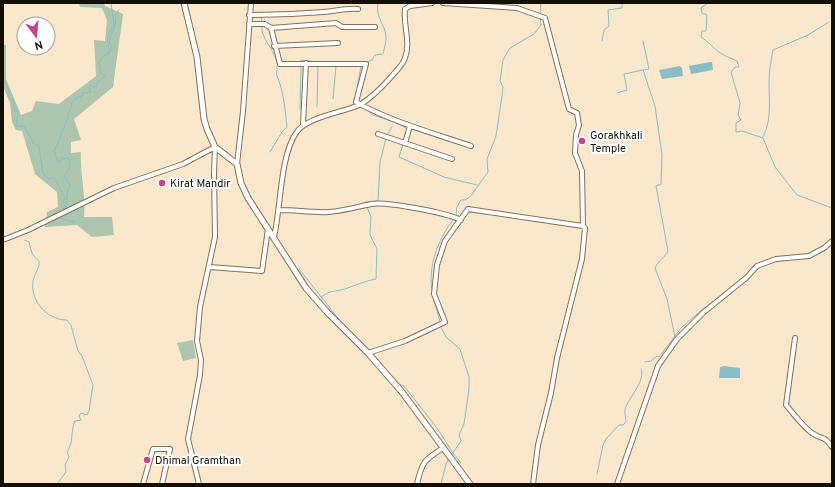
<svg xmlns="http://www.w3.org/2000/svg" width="835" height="487" font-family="Overpass,sans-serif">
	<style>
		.green { fill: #abc5ae }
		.water { fill: #8abdc5 }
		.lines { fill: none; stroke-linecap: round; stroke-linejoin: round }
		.stream { stroke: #8abdc5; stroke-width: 1 }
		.minor-casing { stroke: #837158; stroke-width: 6 }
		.tertiary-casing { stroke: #837158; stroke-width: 7 }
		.minor { stroke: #fff; stroke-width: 4 }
		.tertiary { stroke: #fff; stroke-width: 5 }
		.poi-dot { fill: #c5438a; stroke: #fff; stroke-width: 1.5 }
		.labels { text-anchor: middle; stroke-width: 4; stroke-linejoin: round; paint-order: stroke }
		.poi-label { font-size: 11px; fill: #150e05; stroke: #fff; text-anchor: start }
	</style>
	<rect width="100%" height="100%" fill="#fbe7cb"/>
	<!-- green -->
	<path class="green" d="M79 3H104L105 6 123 14 113 87 74 119 81 140 71 142V153L81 152C80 174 86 195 84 217H112L114 235 92 237 77 225 45 227 47 212 58 207 57 192 35 174 22 131 16 130 12 122 10 103 3 86V45H6V79L21 115 32 111 36 101 59 104 96 76 94 40 105 41 107 20 102 8 80 7Z
		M193 340 196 358 183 361 177 343Z"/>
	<!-- water -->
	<path class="water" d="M710 62H712L713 70 691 74 689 66Z
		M680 66 682 68 683 76 662 79 659 70Z
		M724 366 740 368V378H719L720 367Z"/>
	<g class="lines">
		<!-- stream -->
		<path class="stream" d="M708 3 701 8 702 13 707 15 706 31H702L701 37C708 41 712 47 719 52 724 56 731 58 737 61L739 67H735L731 72 740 103 738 115 741 120 736 123V132L742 131 763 138 775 167 797 195 832 208
			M540 14 541 3
			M261 16 262 22
			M262 25C260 36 271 46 274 55 276 59 278 63 277 67 277 70 276 73 277 76 284 92 285 110 287 127L282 132 270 152
			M602 41 604 30 609 26 608 10 622 8V3
			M643 41 649 69 643 70 655 106 662 155 661 184 656 186 668 251C665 258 658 260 655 268L667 299 675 337
			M107 54 109 50C107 38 106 36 114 25L111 3
			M3 55V65
			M367 62 372 60 375 55 383 54C384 49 386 43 386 38 386 24 375 19 378 3
			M301 63V60L318 62
			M3 73V78
			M3 80 9 90V97L14 101 13 106 18 114 16 126H24L34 144 39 146 43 174 49 179 54 178 65 197 63 202 65 206
			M617 93 627 90 624 74 643 70
			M356 95 361 66
			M333 99 336 66
			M317 107 318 65
			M300 109 301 67
			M367 110 373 115 395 122
			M398 123 407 129
			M387 135 392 127
			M763 137C772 120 769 100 769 82 769 71 771 60 773 50L808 35 829 22
			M403 144 399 157 444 177 477 185
			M366 204 365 202 378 201 380 162 386 138
			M61 212 67 204V193L70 186 64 176C68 170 72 166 69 158L64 159 61 157V160L58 162 54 151C58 144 71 111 72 102L78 97 82 96 83 93 91 92 89 88 91 85 94 87 97 86V83L105 76 100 73 101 69 98 63 105 55 109 54 112 48 111 45 109 43C111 31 118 27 115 15L119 10
			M60 216 59 218 74 222
			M456 216 457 207 461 200H465L470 197 488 172 487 159 496 136 502 96 503 87 500 81 503 60 510 48 534 34 541 25 540 18
			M24 240 29 242C30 246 31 253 34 256 36 259 40 260 39 264 39 269 34 275 33 281 30 301 47 320 67 320L71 325 78 351 82 356 93 385 89 411 87 415 81 413 79 416 81 420 75 421C70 432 74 443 67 452L69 457 65 465 66 472 57 484
			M299 269 345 327
			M432 293C428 266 437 241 453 220
			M433 296 440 322
			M321 297C331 290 334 292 345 289 356 285 365 281 376 279L377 249 370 235 371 217 367 207
			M441 327 446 337 460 349 469 377V389L464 424 459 435 461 441 452 454
			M645 362 651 361 657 356 659 357 681 328 705 307
			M381 365 399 384 404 386 437 428 453 453 461 463
			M597 474 603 445 606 439 619 425H623L626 422C626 418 624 413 625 409 629 397 646 381 641 369
			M441 484 446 464 449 458"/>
		<defs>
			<path id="minor" d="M443 3 517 8 545 18 569 109 577 113 579 125 576 135 575 153 582 171 583 226 585 228 582 259 557 358 551 393 538 445 533 484
				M249 15C274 15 299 14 324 12 336 11 345 8 358 9
				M249 24H265L271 28 336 23 342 27H375
				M271 28 280 64H366L356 102C392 122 433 133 471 146
				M274 46 338 43
				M303 125 306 63
				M378 134 452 159
				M405 143 410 126
				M237 164 243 111 251 3
				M280 210C296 210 313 213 329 212 343 211 357 207 371 204 386 201 447 213 461 220
				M274 237C281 207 280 157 296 133 306 117 341 113 359 105 371 99 382 87 391 77 396 71 403 65 405 58 411 42 403 25 405 9L410 6 432 3
				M3 240 28 230 114 188 183 164 215 147
				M209 267 262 271 268 229
				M795 338 786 405C794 414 802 426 812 433 822 440 824 435 832 447
				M368 353 405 341 445 322 434 294 437 265 445 241 468 209 583 226
				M143 484 153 449H170L162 484
				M199 484 188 439 200 375 201 360 197 341 200 307 215 237 214 173 215 147
				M417 484C422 462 424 460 443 448
				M617 484 658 366 677 339 704 312 746 278 757 266 776 259 809 256 824 248 832 241"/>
			<path id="tertiary" d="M184 3 197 57 204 119 207 129 215 147 237 164 241 183 248 198 306 288 327 312 368 353 402 392 470 484"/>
		</defs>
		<!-- minor casing -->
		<use href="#minor" class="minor-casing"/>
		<!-- tertiary casing -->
		<use href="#tertiary" class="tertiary-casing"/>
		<!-- minor -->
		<use href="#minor" class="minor"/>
		<!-- tertiary -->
		<use href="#tertiary" class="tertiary"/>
	</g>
	<!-- markers -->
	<g class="poi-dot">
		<circle cx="582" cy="141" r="4"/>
		<circle cx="162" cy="183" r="4"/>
		<circle cx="147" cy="460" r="4"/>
	</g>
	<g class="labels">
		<!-- poi labels -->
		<g class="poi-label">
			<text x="590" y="139">Gorakhkali<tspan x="590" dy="13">Temple</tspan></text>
			<text x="170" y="187">Kirat Mandir</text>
			<text x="155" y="464">Dhimal Gramthan</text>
		</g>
	</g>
	<!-- border -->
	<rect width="835" height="487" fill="none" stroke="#150e05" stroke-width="8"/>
	<!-- north arrow -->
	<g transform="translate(36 36) rotate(164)"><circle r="19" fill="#ffffff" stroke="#a19f9b"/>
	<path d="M0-3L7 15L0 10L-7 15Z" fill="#c5438a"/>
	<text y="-6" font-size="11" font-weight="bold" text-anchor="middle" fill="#150e05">N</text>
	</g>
</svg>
